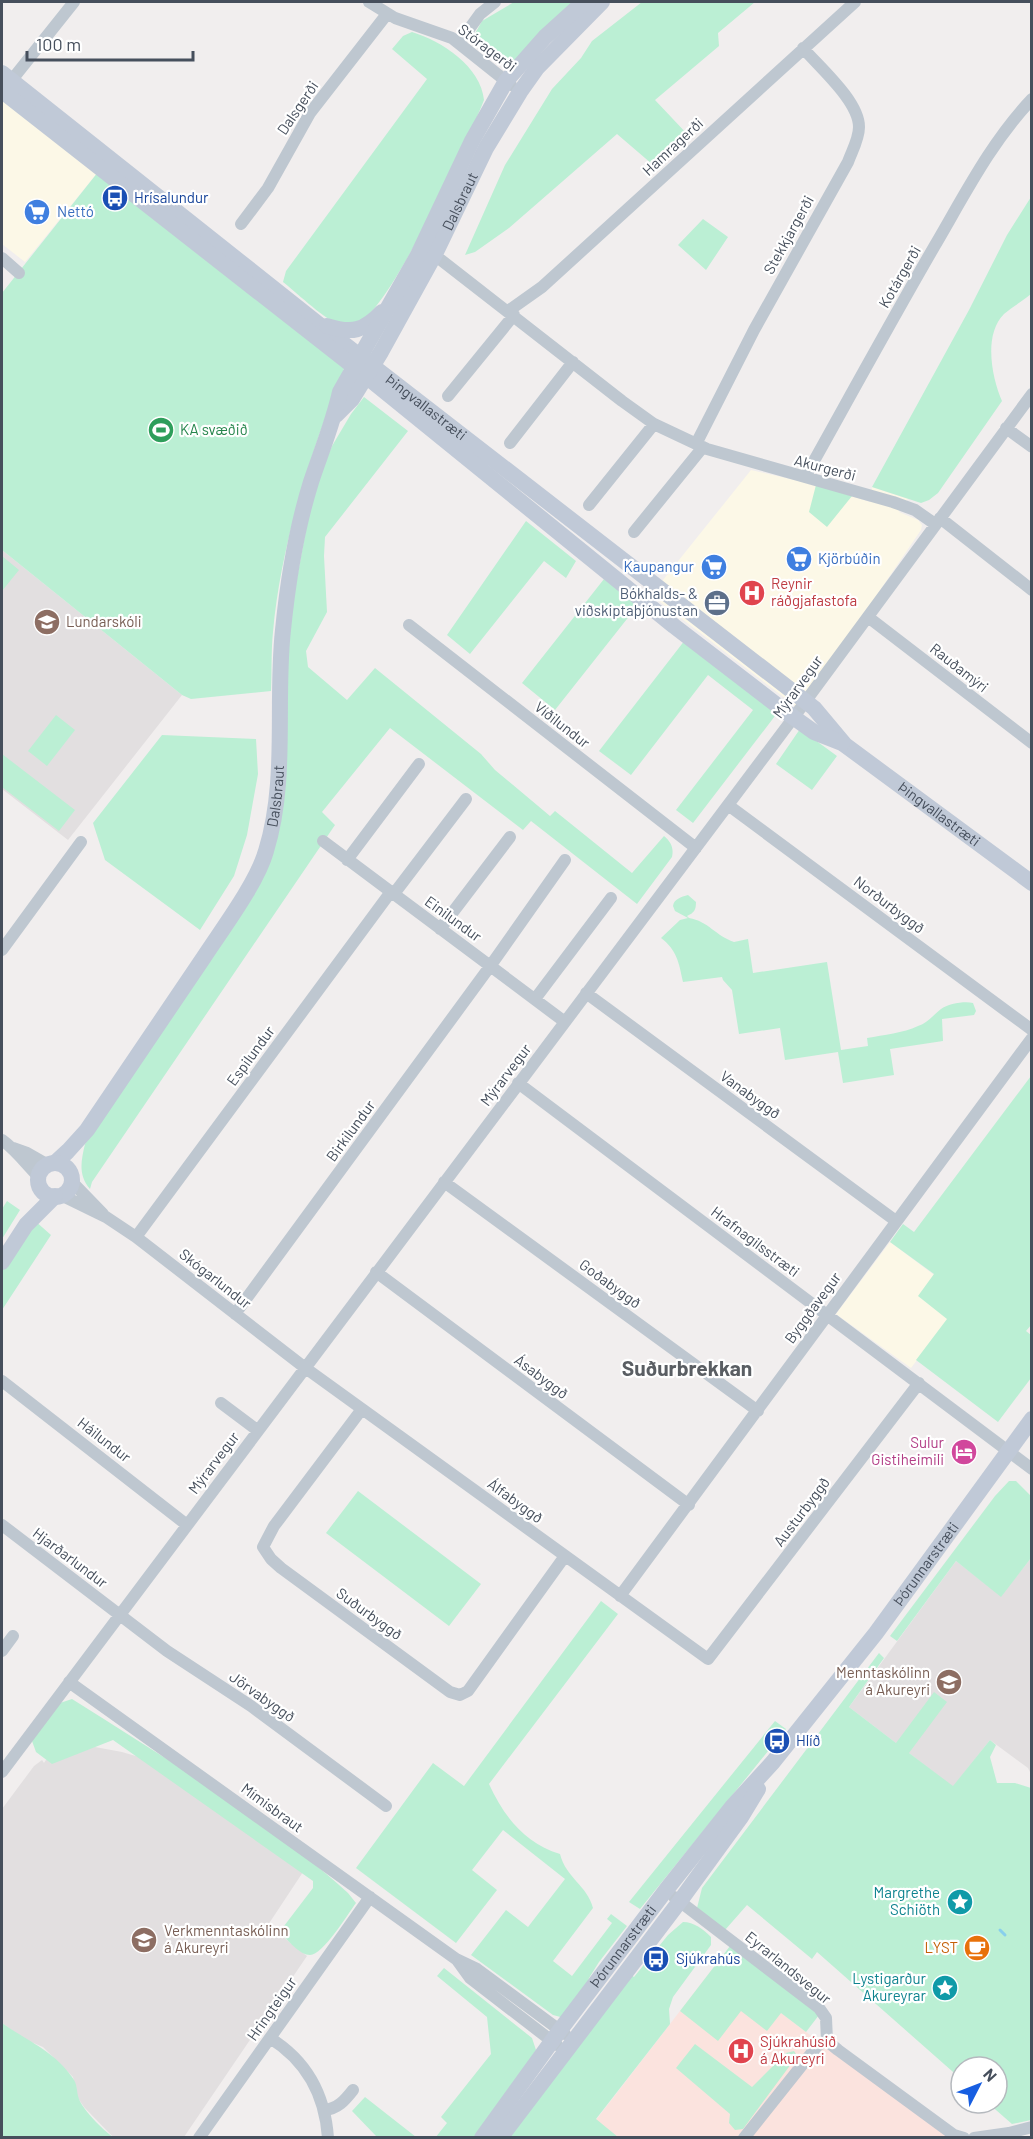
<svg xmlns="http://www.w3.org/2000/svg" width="1033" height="2139" font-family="Barlow,sans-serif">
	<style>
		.commercial { fill: #fcf8e7 }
		.education { fill: #e2dfe0 }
		.medical { fill: #fbe3de }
		.green { fill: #bbefd4 }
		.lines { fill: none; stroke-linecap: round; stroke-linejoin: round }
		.stream { stroke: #88cfec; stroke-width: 3 }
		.street { stroke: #bec7d0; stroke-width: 12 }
		.secondary { stroke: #c0c9d7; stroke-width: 16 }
		.labels { text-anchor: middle; stroke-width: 4.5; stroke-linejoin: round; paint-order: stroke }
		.street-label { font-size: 15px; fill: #464f5c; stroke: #fff }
		.transit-label { font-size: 15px; fill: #164399; stroke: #fff; text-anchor: start }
		.shop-label { font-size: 15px; fill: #366cbe; stroke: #fff; text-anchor: start }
		.leisure-label { font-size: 15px; fill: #27864d; stroke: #fff; text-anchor: start }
		.health-label { font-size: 15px; fill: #be3a42; stroke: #fff; text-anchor: start }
		.service-label { font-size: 15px; fill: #4e5e75; stroke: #fff; text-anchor: end }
		.education-label { font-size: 15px; fill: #785e54; stroke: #fff; text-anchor: start }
		.hotel-label { font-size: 15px; fill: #b23c85; stroke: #fff; text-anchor: end }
		.culture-label { font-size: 15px; fill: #0d838f; stroke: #fff; text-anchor: end }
		.food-label { font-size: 15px; fill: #c56008; stroke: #fff; text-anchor: end }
		.district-label { font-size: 21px; font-weight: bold; fill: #5a5e63; stroke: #fff }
	</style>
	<rect width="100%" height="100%" fill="#f1eeee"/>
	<!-- commercial -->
	<path class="commercial" d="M2 89 102 167 25 262 2 244Z
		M751 470 816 485 870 502 872 487 908 499 899 512 918 520 922 525 921 530 799 709 651 595Z
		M890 1242 934 1275 948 1319 911 1368 836 1314Z"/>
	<!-- education -->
	<path class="education" d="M2 550 182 695 68 840 2 789Z
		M1031 1558V1774L1028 1768 990 1740 953 1787 849 1707 956 1561 1001 1596Z
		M95 1747 122 1752 146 1759 303 1872 268 1925 307 1956 184 2137H113L84 2107 78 2098 73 2077 43 2047 24 2039 2 2023V1809L34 1766 42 1760 44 1763 46 1760 76 1749Z"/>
	<!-- medical -->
	<path class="medical" d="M717 1963 806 2032 949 2137H618L596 2120Z"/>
	<!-- green -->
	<path class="green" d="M514 2H573L517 59C500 66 485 49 472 39L482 21Z
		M642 2H755L718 33 719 46 655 100 689 136 659 170 617 134 509 228 475 252 465 255 505 165 552 89 581 58 592 41Z
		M412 32C442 41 481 67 484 100 471 134 387 318 356 323 350 323 338 323 333 321 325 319 292 289 283 282L286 271 427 79 392 49 403 36Z
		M102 167 345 366C312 449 281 542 273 632 271 651 272 672 271 691L191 699 182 695 2 550V293Z
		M1031 197V294C1023 301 1012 307 1004 314 983 335 992 378 1002 401L938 493 929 500 921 503 872 487 969 310 1007 235Z
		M703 219 728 237 706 270 678 245Z
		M364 397 408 431 325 537 324 556 327 612 306 651 308 667 347 700 375 668 481 754 495 770 550 816 555 811 632 873 664 836C671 842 674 848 672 857L637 904 531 821 523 830 390 728 322 812 335 825 92 1182 90 1189C78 1175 81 1161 85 1144L271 856 289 622 313 491 332 446 351 414Z
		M816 485 852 496 827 527 809 512Z
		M526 521 576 561 566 578 544 561 470 654 447 635Z
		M2 556 19 570 2 591Z
		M604 579 638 605 555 710 522 683Z
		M685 640 778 712 693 823 676 810 753 710 708 675 631 775 599 751Z
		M56 715 75 730 47 766 28 751Z
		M800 729 837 756 812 790 776 764Z
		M162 735 256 739 258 774 247 835 234 876 200 930 105 860 93 823Z
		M2 754 75 810 59 831 2 787Z
		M688 895 696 902C696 910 694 913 687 916L689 918C708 921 716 936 734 942L748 939 753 973 827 962 841 1050 868 1046 867 1038C884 1035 903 1033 918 1026 928 1023 933 1015 941 1009 948 1004 964 1001 973 1003L976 1011 974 1015 942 1019 943 1041 890 1049 894 1075 843 1083 838 1052 785 1060 780 1028 739 1034 732 990 723 980 722 977 683 982C679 963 677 950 661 938L680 920 688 918 675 911 673 906C674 899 681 897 688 895Z
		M1031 1076 1032 1324 1026 1331 1031 1335V1378L998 1422 916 1360 947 1319 918 1296 934 1274 890 1242 903 1224 914 1232Z
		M7 1201 20 1210 2 1239V1209Z
		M34 1220 51 1235 2 1310V1269Z
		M1009 1481H1016L1031 1496V1558L1001 1597 956 1561 897 1641 890 1636 995 1496Z
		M358 1491 481 1584 449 1626 326 1533Z
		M601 1601 618 1614 489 1784C504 1817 525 1843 560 1854 566 1878 587 1885 593 1908L553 1961 572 1976 612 1923 607 1919 611 1914 627 1926 599 1962 589 1978 585 1991 564 2018 553 2015 471 1955 506 1910 528 1927 565 1879 503 1830 472 1870 497 1890 456 1943 356 1868 433 1763 464 1786Z
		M879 1653 884 1658 849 1707 896 1743 934 1692 947 1702 909 1753 953 1786 990 1740 996 1745 990 1757 997 1783H1015L1031 1788V2120L1012 2124 988 2103H997V2067H961V2079L817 1952 812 1959 747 1905 725 1930 697 1908 702 1888Z
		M72 1699C165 1758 266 1818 348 1893L356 1903C347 1915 323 1955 310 1955 300 1955 290 1942 283 1936L284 1926 313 1888V1881L113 1740 52 1764 36 1752 32 1741 60 1703Z
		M775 1721 786 1729 640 1909 629 1902Z
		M683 1922C694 1922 703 1929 711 1937V1945L673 1997 669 2009 670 2024 596 2119 618 2137 508 2138 631 1975 634 1977 668 1935Z
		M730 1946 819 2015 806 2032 781 2013 767 2031 741 2011 718 2041 680 2011Z
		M444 1968 532 2038 536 2050 478 2137 435 2138 447 2123 441 2117 491 2054 487 2017 437 1976Z
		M2 2023C27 2041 53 2050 72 2077 78 2084 76 2091 79 2099 83 2110 103 2130 113 2137H2Z
		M695 2044 752 2087 786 2053 794 2051 797 2056 743 2129 735 2130 729 2123 730 2114 676 2068Z
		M365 2097 416 2137H377L352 2111Z"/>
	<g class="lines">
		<!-- stream -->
		<path class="stream" d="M1000 1930 1005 1935"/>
		<!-- street -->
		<path class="street" d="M369 2 395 18 452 38 511 85
			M459 43 480 14 495 2
			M11 81 74 2
			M241 224 268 188 310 113 387 14
			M427 253 441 260 622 401 654 424 707 449 893 502 915 510 935 524
			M2 258 19 273
			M508 311 542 287 855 2
			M448 396 514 315
			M1006 428 1032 447
			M510 443 573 362
			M696 444 754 330 848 162C852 151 859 139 859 127 859 101 819 67 803 48
			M805 477C848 400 890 323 934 247 964 196 991 142 1032 99
			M589 505 654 424
			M940 518 1032 590
			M634 532 703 447
			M868 617 1032 743
			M409 625 696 848
			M728 805 1032 1030
			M323 841 565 1022
			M347 860 419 764
			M393 895 466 799
			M440 929 510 837
			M2 950 81 842
			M586 993 896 1221
			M535 999 611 898
			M518 1083 1032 1469
			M2 1140C16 1150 26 1164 39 1177
			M13 1148 27 1153 48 1165
			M72 1182 103 1214
			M444 1182 758 1411
			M61 1195 106 1217 136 1237 304 1367 708 1659 919 1383
			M136 1237 390 893
			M376 1272 689 1505
			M235 1314 491 965 565 860
			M2 1381 187 1525
			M221 1403 257 1430
			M362 1409 274 1526 263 1547 271 1559 281 1568 450 1692 460 1695 468 1691 565 1556
			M2 1525 167 1651 251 1706 386 1806
			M620 1596 1032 1038
			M2 1651 13 1636
			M69 1682 456 1959 477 1969 565 2034
			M2 1772 794 717 1032 394
			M674 1897 819 2008 826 2018 827 2041 838 2050 954 2135 964 2138
			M457 1960 470 1978 557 2045
			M270 2038C307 2061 325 2094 328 2138
			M324 2110C338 2109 345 2100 353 2090
			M199 2138 370 1897
			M744 2138 818 2045 827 2041
			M974 2138 1009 2133 1032 2127"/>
		<!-- secondary -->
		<g class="secondary">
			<path id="s1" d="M2 73 317 323 814 708 845 745 1032 883"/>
			<path d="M2 91 367 377 674 626 782 709 814 732 842 743"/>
			<path d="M327 326C352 334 364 331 382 312"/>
			<path id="s2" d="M336 415 352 399 381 352 434 256 486 148 520 92 537 68 602 2"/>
			<path id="s3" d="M55 1163 68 1151 87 1130C126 1072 165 1014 204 957 223 928 257 883 266 851 288 780 275 703 283 630 288 580 296 530 311 482 321 452 333 423 340 392L418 255 472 141 506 81 545 37 577 8 588 2"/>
			<circle cx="55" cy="1180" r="17"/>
			<path d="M2 1262 26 1225 55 1196"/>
			<path id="s4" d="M482 2138 560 2030 666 1890 732 1807 773 1762 876 1633 1032 1419"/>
			<path d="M500 2138 680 1901 741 1817 758 1789"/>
		</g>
	</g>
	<!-- icons -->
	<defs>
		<symbol id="bus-disc" viewBox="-11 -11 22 22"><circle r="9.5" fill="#1a4fb4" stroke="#fff"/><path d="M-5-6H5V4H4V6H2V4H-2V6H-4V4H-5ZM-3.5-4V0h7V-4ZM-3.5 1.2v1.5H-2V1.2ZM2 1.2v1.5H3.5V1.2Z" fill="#fff"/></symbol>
		<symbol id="supermarket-disc" viewBox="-11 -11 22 22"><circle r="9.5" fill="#3f7fe0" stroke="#fff"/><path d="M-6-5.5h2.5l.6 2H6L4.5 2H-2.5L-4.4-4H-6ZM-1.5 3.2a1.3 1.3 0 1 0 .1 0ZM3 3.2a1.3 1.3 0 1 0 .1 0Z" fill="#fff"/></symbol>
		<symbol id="stadium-disc" viewBox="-11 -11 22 22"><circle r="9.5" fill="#2e9e5b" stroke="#fff"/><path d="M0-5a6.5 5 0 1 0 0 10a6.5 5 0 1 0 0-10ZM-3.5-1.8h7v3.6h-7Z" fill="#fff"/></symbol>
		<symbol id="hospital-disc" viewBox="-11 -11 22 22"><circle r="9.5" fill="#e0444e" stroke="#fff"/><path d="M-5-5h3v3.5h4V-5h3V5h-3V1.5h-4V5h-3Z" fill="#fff"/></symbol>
		<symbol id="office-disc" viewBox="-11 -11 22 22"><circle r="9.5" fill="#5c6f8a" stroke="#fff"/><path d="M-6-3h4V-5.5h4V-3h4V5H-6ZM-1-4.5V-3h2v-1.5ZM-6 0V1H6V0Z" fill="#fff"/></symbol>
		<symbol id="school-disc" viewBox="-11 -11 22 22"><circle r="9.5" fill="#8d6e63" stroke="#fff"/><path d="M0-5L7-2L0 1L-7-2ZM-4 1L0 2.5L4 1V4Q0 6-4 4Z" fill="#fff"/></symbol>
		<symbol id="hotel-disc" viewBox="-11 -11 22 22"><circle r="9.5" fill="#d1479c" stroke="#fff"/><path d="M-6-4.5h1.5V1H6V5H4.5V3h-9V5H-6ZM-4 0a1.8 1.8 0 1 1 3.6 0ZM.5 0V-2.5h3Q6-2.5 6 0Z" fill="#fff"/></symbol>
		<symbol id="university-disc" viewBox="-11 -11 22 22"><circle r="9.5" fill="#8d6e63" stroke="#fff"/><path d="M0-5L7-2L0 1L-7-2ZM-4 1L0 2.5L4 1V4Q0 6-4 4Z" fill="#fff"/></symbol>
		<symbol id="sight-disc" viewBox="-11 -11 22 22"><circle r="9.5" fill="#0f9aa8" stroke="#fff"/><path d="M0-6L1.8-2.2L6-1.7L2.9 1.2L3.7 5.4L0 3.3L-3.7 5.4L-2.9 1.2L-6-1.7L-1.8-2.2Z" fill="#fff"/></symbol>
		<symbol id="cafe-disc" viewBox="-11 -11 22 22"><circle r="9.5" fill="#e8710a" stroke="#fff"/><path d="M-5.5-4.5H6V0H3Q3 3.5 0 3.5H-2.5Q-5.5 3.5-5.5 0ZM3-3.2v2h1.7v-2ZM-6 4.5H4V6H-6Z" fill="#fff"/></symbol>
	</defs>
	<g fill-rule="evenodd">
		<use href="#bus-disc" x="100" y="183" width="30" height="30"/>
		<use href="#supermarket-disc" x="22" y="197" width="30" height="30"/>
		<use href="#stadium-disc" x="146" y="415" width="30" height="30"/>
		<use href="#supermarket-disc" x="784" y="544" width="30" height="30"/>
		<use href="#supermarket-disc" x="699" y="552" width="30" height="30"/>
		<use href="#hospital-disc" x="737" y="578" width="30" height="30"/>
		<use href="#office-disc" x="702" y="588" width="30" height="30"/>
		<use href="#school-disc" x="32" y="607" width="30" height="30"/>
		<use href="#hotel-disc" x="949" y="1437" width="30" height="30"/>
		<use href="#university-disc" x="934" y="1667" width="30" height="30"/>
		<use href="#bus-disc" x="762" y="1726" width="30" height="30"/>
		<use href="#sight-disc" x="945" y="1887" width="30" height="30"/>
		<use href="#university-disc" x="129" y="1925" width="30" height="30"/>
		<use href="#cafe-disc" x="962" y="1933" width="30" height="30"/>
		<use href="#bus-disc" x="641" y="1944" width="30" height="30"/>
		<use href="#sight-disc" x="930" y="1973" width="30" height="30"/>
		<use href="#hospital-disc" x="726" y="2036" width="30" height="30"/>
	</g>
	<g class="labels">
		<!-- street labels -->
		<g class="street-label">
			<text transform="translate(487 48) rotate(37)" y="5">Stóragerði</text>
			<text transform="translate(298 108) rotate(-56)" y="5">Dalsgerði</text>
			<text transform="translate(673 147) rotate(-43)" y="5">Hamragerði</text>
			<text dy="5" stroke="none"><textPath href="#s2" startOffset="248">Dalsbraut</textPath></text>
			<text transform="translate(789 235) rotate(-61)" y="5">Stekkjargerði</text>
			<text transform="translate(900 277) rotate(-60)" y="5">Kotárgerði</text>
			<text dy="5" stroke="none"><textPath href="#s1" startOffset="540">Þingvallastræti</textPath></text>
			<text transform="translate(825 468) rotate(15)" y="5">Akurgerði</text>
			<text transform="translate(959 668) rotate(38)" y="5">Rauðamýri</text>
			<text transform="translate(798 687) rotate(-54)" y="5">Mýrarvegur</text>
			<text transform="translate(562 725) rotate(38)" y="5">Víðilundur</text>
			<text dy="5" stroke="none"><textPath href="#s3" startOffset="434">Dalsbraut</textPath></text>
			<text dy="5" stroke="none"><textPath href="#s1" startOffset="1196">Þingvallastræti</textPath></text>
			<text transform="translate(889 905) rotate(37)" y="5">Norðurbyggð</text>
			<text transform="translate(453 919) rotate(36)" y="5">Einilundur</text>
			<text transform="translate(251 1056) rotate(-54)" y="5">Espilundur</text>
			<text transform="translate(506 1075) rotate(-53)" y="5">Mýrarvegur</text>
			<text transform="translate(750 1095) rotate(36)" y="5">Vanabyggð</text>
			<text transform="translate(351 1131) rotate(-54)" y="5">Birkilundur</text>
			<text transform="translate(755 1242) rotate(37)" y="5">Hrafnagilsstræti</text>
			<text transform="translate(215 1279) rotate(38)" y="5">Skógarlundur</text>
			<text transform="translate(610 1284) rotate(36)" y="5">Goðabyggð</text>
			<text transform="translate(813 1308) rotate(-54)" y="5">Byggðavegur</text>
			<text transform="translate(541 1377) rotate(37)" y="5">Ásabyggð</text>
			<text transform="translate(104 1440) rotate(38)" y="5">Háilundur</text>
			<text transform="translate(214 1463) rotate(-53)" y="5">Mýrarvegur</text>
			<text transform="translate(515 1501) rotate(36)" y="5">Álfabyggð</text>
			<text transform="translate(802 1512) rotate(-53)" y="5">Austurbyggð</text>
			<text transform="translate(70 1558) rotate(37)" y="5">Hjarðarlundur</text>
			<text dy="5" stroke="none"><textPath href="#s4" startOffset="726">Þórunnarstræti</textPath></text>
			<text transform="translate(369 1614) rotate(36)" y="5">Suðurbyggð</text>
			<text transform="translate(262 1697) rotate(35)" y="5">Jörvabyggð</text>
			<text transform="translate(272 1808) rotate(36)" y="5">Mímisbraut</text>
			<text dy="5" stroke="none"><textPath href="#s4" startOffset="238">Þórunnarstræti</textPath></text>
			<text transform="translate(788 1968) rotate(39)" y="5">Eyrarlandsvegur</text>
			<text transform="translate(272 2009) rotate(-55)" y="5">Hringteigur</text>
		</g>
		<!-- transit labels -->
		<g class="transit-label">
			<text x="134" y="203">Hrísalundur</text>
			<text x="796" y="1746">Hlíð</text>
			<text x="676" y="1964">Sjúkrahús</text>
		</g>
		<!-- shop labels -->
		<g class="shop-label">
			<text x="57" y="217">Nettó</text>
			<text x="818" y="564">Kjörbúðin</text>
			<text x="694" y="572" text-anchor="end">Kaupangur</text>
		</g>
		<!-- leisure labels -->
		<g class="leisure-label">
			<text x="180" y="435">KA svæðið</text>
		</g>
		<!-- health labels -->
		<g class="health-label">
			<text x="771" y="589">Reynir<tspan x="771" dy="17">ráðgjafastofa</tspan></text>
			<text x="760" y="2047">Sjúkrahúsið<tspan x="760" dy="17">á Akureyri</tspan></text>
		</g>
		<!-- service labels -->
		<g class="service-label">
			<text x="698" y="599">Bókhalds- &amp;<tspan x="698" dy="17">viðskiptaþjónustan</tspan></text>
		</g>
		<!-- education labels -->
		<g class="education-label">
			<text x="66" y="627">Lundarskóli</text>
			<text x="930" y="1678" text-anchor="end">Menntaskólinn<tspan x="930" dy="17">á Akureyri</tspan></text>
			<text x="164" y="1936">Verkmenntaskólinn<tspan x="164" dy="17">á Akureyri</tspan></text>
		</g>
		<!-- hotel labels -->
		<g class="hotel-label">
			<text x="944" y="1448">Sulur<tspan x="944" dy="17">Gistiheimili</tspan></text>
		</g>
		<!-- culture labels -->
		<g class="culture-label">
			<text x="940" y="1898">Margrethe<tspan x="940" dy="17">Schiöth</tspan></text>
			<text x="926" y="1984">Lystigarður<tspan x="926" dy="17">Akureyrar</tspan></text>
		</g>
		<!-- food labels -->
		<g class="food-label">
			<text x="958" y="1953">LYST</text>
		</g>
		<!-- district labels -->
		<g class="district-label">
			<text x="687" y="1376">Suðurbrekkan</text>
		</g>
	</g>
	<!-- border -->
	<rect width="1033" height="2139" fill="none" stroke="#464f5c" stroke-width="6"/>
	<!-- north arrow -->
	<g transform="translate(979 2085) rotate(48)"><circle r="28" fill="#ffffff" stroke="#b5b9be" stroke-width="1.5"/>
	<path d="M0-4.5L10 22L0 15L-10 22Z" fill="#175ee1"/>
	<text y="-9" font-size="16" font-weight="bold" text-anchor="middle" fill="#464f5c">N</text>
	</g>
	<!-- scale -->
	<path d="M27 51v9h166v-9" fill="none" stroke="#464f5c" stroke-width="3"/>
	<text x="36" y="51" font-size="18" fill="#464f5c" stroke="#ffffff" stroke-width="4.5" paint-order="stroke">100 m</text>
</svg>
